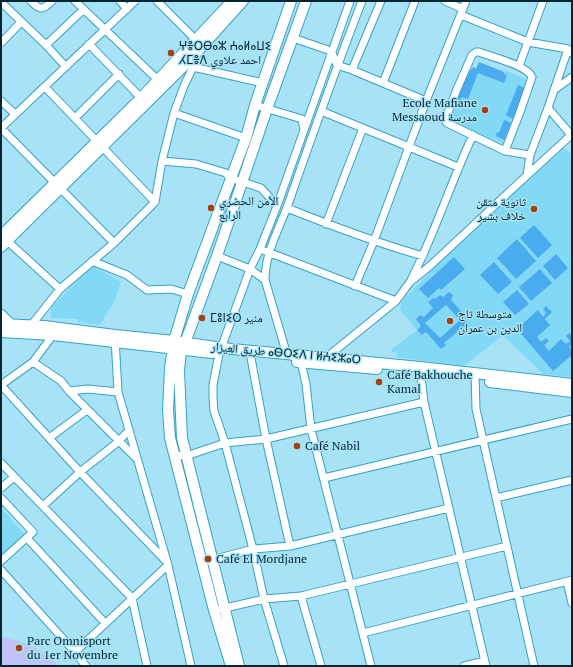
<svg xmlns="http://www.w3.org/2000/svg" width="573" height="667" font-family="'PT Serif','Noto Naskh Arabic','Noto Sans Tifinagh',serif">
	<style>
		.built { fill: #81d9f6 }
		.green { fill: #c0c3f7 }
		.building { fill: #4aacee; fill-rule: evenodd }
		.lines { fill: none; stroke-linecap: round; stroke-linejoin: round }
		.street-casing { stroke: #34a3c3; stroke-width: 9 }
		.secondary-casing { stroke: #34a3c3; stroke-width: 12 }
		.street { stroke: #fff; stroke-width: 7 }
		.secondary { stroke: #fff; stroke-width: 10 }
		.poi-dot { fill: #a54111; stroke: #a8e2f6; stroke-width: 1.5 }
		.labels { text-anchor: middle; stroke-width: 3; stroke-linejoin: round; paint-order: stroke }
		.poi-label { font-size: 12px; fill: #02252f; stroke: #a8e2f6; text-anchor: start }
		.street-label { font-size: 12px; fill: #02252f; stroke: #a8e2f6 }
	</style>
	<rect width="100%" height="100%" fill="#a8e2f6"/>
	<!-- built -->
	<path class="built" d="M479 62 504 72 507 71 528 80 503 144 448 120 469 70H471L473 67 476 68Z
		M564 148 572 155V377L543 374 503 335 464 366 396 357 397 352H391L392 349 417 330 401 311 400 307 403 300 438 263Z
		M92 265 121 282 115 300 100 325 78 322V319L51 318V308Z
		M1 508 25 535 1 557Z"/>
	<!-- green -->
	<path class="green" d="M1 637C24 641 42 649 59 666H1Z"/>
	<!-- building -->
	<path class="building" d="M479 62 504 72V74L507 75 504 83 478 73 468 99 462 97 460 102 457 101 469 70H471L473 67 476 69Z
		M518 85 525 88 513 119 506 115Z
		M504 120 511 123 504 140 496 136 497 132 499 133Z
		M534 225 552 245 538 258 520 238Z
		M517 239 536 261 516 279 497 258Z
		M556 254 568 268 555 280 543 266Z
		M454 257 465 269 441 290 439 288 428 298 419 289Z
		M494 262 512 282 498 294 480 275Z
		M540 269 552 283 531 301 519 287Z
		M517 290 529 304 515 315 503 302Z
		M449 292 453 295 451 300 468 319 466 321 469 325 465 328 463 327 444 343 446 345 441 349 426 332 422 335 417 330 421 326 416 319 420 315 424 317 433 308 428 302 433 298 435 299 440 295 443 297ZM446 305 460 320 440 338 425 323Z
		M546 306 552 312 545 319 550 325 537 337 541 342 546 338 549 341 544 345 549 351 561 339 566 344 570 341 566 336 569 333 572 335V344L569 347 572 351V355L553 371 517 329 538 310 543 317 546 313 543 309Z"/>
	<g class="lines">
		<defs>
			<path id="street" d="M31 1C40 11 43 10 52 1
				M75 1 158 80
				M120 1 127 9
				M157 1 198 42
				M445 1 463 9
				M1 2 46 45 66 67
				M461 15 528 42 568 49 572 53
				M293 38 331 51 337 65 352 70 426 101
				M1 43 21 22
				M89 44 141 98
				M46 45 83 10
				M476 52H479C491 57 527 65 532 77L520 112 505 151 447 123 445 120 457 89 472 55Z
				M191 65 193 67 263 83
				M519 66 543 1
				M352 70 381 1
				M383 83 415 1
				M45 87 155 202
				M554 90 572 77
				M1 101 15 114
				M255 105 302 119 304 130
				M548 108 572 136
				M321 111 458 167
				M174 113 246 138
				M75 118 119 74
				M1 128 135 1
				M1 128 114 243
				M505 151 530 155
				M162 161 196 164 226 173 230 178 261 188 277 206
				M527 175 530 155 548 108 568 49
				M287 208C332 226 377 243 423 256
				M326 224 363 128
				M4 238 60 289
				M265 251 396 301
				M217 256 250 269 265 280
				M92 261 127 275 147 290 171 289 188 294
				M411 280C435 233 451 182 473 135
				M355 286 374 241 426 101 466 1
				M1 313 14 325
				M29 328 60 289 114 243 155 202 162 161 174 113 184 86 193 67
				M115 338 118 392 168 565 191 666
				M287 355 265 280C265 251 281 226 290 199 313 133 337 66 362 1
				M251 358 266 439 290 546
				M326 361 327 357 396 301 410 282 431 265 508 193 571 135
				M33 362 61 381 69 391 137 459
				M301 362 306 384 311 429 371 666
				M420 367 424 402 486 666
				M475 373 476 409 534 666
				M1 385 80 472 165 560
				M1 385 33 362 53 335
				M69 391 88 389 118 392
				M49 438 87 410
				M174 455 186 456 225 443 266 439 424 402
				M1 463 132 598 147 666
				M324 478 572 419
				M1 488 14 477
				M1 498 33 532 1 561
				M496 498 572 480
				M43 506 80 472 118 442 129 430
				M27 538 105 623
				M208 561 253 549 290 546 449 508
				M1 570 75 652 86 666
				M567 582 572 603
				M301 596 321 666
				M221 609 264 599 301 596 507 546
				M363 633 572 580
				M75 652 168 565
				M284 666 264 599 253 549 225 443 214 411 213 398V385L219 354 250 269 260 249 277 206 350 1
				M464 666 485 661"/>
			<path id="secondary" d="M1 236 141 98 232 1
				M1 247 188 62 243 1
				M1 324 44 326 115 335 174 341 222 348 420 367 572 384
				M1 332 53 335 212 353
				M297 362 377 369
				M490 382 572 392
				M231 666 214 610 170 438 168 410 170 368 174 341 188 294 246 138 255 105 291 1
				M239 666 182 438 179 371 181 350 185 343 217 256 267 109 306 1"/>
		</defs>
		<!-- street casing -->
		<use href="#street" class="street-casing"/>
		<!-- secondary casing -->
		<use href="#secondary" class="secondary-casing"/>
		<!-- street -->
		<use href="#street" class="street"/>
		<!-- secondary -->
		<use href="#secondary" class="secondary"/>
	</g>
	<!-- markers -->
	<g class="poi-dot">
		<circle cx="171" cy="53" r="4"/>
		<circle cx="485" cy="110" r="4"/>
		<circle cx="211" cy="208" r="4"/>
		<circle cx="534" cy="209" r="4"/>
		<circle cx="202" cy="318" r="4"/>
		<circle cx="450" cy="321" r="4"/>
		<circle cx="379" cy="382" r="4"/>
		<circle cx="297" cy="446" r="4"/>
		<circle cx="208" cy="559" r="4"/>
		<circle cx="19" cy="648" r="4"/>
	</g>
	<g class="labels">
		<!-- poi labels -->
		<g class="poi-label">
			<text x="179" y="50">ⵖⴻⵔⴱⴰⵣ ⵄⴰⵍⴰⵡⵉ<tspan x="179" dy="14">ⵃⵎⴻⴷ احمد علاوي</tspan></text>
			<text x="477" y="107" text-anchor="end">Ecole Mafiane<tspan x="477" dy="14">Messaoud مدرسة</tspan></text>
			<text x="219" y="205">الأمن الحضري<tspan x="219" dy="14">الرابع</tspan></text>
			<text x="526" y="206" text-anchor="end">ثانوية متقن<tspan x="526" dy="14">خلاف بشير</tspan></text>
			<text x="458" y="318">متوسطة تاج<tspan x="458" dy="14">الدين بن عمران</tspan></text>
			<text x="210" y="322">ⵎⵓⵏⵉⵔ منير</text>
			<text x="387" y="379">Café Bakhouche<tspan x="387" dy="14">Kamal</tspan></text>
			<text x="305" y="450">Café Nabil</text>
			<text x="216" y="563">Café El Mordjane</text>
			<text x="27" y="645">Parc Omnisport<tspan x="27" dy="14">du 1er Novembre</tspan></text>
		</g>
		<!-- street labels -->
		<g class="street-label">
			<text transform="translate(286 353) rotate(5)" y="4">طريق العيزار ⴰⴱⵔⵉⴷ ⵏ ⵍⵄⵉⵣⴰⵔ</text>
		</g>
	</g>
	<!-- border -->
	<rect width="573" height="667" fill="none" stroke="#02252f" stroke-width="4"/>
</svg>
